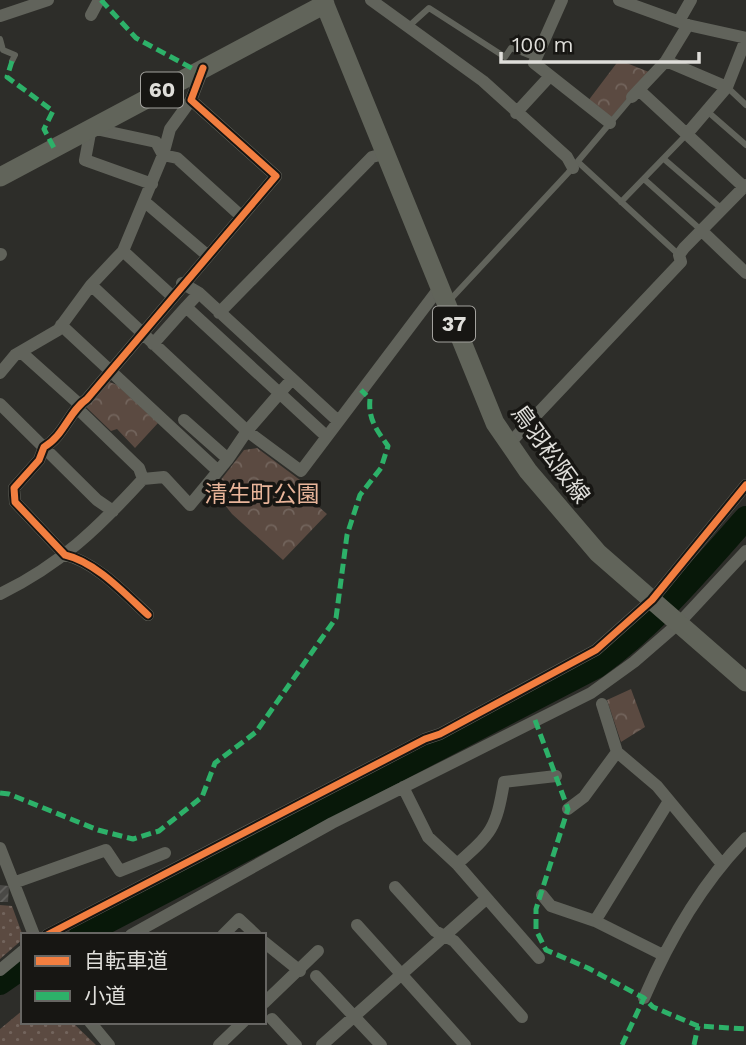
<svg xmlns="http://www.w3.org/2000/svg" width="746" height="1045" font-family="'Work Sans','Noto Sans JP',sans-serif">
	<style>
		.grass { fill: url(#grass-dots) }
		.park { fill: url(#park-crowns) }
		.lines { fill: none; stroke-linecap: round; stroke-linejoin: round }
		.river { stroke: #081809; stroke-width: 24 }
		.building { fill: url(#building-hatch) }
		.service { stroke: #61635b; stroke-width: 6 }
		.minor { stroke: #61635b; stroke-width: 12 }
		.primary { stroke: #61645a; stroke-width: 19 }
		.quiet { stroke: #2db169; stroke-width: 5; stroke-dasharray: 10 5; stroke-linecap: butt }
		.cycleway-casing { stroke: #171613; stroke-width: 11 }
		.cycleway { stroke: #f27e40; stroke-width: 7 }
		.labels { text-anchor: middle; stroke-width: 7; stroke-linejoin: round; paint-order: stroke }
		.shield { fill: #171613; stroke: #a3a29e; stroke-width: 2 }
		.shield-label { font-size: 21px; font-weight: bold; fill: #dfdeda }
		.street-label { font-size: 23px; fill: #dfdeda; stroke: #171613 }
		.park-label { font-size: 23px; fill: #e9b59a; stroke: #171613 }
	</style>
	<defs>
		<pattern id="grass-dots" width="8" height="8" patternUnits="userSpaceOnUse" patternTransform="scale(1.75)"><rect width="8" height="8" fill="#5b4a41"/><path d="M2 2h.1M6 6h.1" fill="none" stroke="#72645c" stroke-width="1.8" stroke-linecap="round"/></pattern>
		<pattern id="park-crowns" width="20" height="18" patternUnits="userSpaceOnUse" patternTransform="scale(1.75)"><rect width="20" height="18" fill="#5b4a41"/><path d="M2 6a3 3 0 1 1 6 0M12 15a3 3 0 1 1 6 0" fill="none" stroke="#72645c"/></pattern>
		<pattern id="building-hatch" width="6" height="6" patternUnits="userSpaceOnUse" patternTransform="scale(1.75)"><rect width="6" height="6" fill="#4a4946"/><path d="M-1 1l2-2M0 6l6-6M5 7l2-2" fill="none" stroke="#646360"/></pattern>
	</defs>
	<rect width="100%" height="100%" fill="#2d2d29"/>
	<!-- grass -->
	<path class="grass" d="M0 905 12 906 23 936V939L0 959Z
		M23 1010V1022H72L96 1045H0V1029Z"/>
	<!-- park -->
	<path class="park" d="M619 60 649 72 609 120 588 101Z
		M107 381 117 385 158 423 135 448 117 429 111 431 86 407Z
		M257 448 300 480 296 487 327 514 283 560 232 514 213 490 244 450Z
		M631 689 645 727 621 742 607 700Z"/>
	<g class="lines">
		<!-- river -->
		<path class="river" d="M81 935 597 666C654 625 699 571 746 518
			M0 983 23 967"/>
	</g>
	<!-- building -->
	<path class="building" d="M0 885 9 886 8 902H0Z"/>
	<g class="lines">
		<!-- service -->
		<path class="service" d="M409 26 429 8 505 57 511 48 536 58
			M0 39 3 50 15 55 12 61
			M727 87 746 105
			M707 111 746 145
			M664 159 722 209
			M578 162 678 254
			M644 179 701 230
			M621 202 686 135
			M449 301 568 173 632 97"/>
		<!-- minor -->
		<path class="minor" d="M371 0 483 81 567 157 573 168
			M562 0 534 63 610 123
			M619 0 688 25 746 38
			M91 15 99 0
			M0 16 48 0
			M679 21 691 0
			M666 61 727 87
			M640 91 744 187
			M632 97 666 61 688 25
			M516 113 550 76
			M686 135 727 87 746 39
			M152 184 85 160 91 128 156 142 163 155 177 158 241 216
			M145 202 207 255
			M701 230 746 273
			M123 251 172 296
			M0 255 1 254
			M182 283 199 293 338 421
			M91 285 247 431 292 379
			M199 293 186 307 326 436
			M219 313 372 157 383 154
			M61 325 218 471
			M153 344 186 307
			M21 352 79 404
			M0 373 15 355 58 330 91 285 123 251 163 155 170 129 191 100
			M0 404 97 500 113 511
			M78 409 139 468 143 479
			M184 420 228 459
			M509 444 681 262 679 255 684 248 746 185
			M0 594C60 565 98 528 143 479L164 477 190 505 228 459 247 431 301 471 440 287
			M148 615C125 594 96 562 65 555L15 502 14 488 39 460 44 447C64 436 69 411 87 399L276 176 191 100 203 69
			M602 704 617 752
			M403 787 428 837 457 864 539 958
			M568 809 584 797 617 752 657 786 721 863
			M0 848 34 935
			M457 864C492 833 496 829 504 782L556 776
			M16 882 106 850 120 871 165 853
			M395 887 435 931 454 941 522 1017
			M542 895 551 906 595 921 663 955
			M595 921 669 801
			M357 925 465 1045
			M47 935 425 739 440 734 596 650 652 600 746 485
			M131 935 332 823 591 693 634 662 679 623 746 551
			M223 935 239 919 256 935
			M264 942 300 971
			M0 970 23 951
			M316 976 381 1045
			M644 998C669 940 702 883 746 838
			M264 1003 318 951
			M272 1019 296 1045
			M90 1022 109 1045
			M219 1045 243 1022
			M322 1045 486 899"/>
		<!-- primary -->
		<path class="primary" d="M323 0 495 423 528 471 598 553 746 682
			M0 177 325 4"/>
		<!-- quiet -->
		<path class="quiet" d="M101 0 136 38 197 71
			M12 61 7 77 53 111 44 129 54 148
			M535 720 568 809 536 909V930L546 950 588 968 644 998 653 1007 698 1026 746 1029
			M0 793 9 794 98 830 133 839 159 831 202 797 215 763 256 732 336 618 347 535 360 495 381 468 388 446C376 429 368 419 370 399L361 390
			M622 1045 644 998
			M694 1045 698 1026"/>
		<defs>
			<path id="cycleway" d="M148 615C125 594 96 562 65 555L15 502 14 488 39 460 44 447C64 436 69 411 87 399L276 176 191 100 203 68
				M47 935 425 739 440 734 596 650 652 600 746 485"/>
		</defs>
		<!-- cycleway casing -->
		<use href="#cycleway" class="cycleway-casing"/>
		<!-- cycleway -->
		<use href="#cycleway" class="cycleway"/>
	</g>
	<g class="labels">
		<!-- shield labels -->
		<g class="shield">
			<rect x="141" y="72.5" width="42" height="35" rx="5"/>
			<rect x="433" y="306.5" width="42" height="35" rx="5"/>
		</g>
		<g class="shield-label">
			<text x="162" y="97">60</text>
			<text x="454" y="331">37</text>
		</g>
		<!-- street labels -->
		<g class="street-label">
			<text transform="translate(551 454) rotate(54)" y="8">鳥羽松阪線</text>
		</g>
		<!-- park labels -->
		<g class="park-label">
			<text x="262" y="502">清生町公園</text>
		</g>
	</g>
	<!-- legend -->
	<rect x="21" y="933" width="245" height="91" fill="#171613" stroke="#676663" stroke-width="2"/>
	<rect x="35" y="956" width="35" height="10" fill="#f27e40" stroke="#676663" stroke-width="2"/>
	<text x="84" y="968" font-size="21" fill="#dfdeda">自転車道</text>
	<rect x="35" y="991" width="35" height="10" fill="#2db169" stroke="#676663" stroke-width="2"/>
	<text x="84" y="1003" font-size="21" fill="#dfdeda">小道</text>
	<!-- scale -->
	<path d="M501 52v10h198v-10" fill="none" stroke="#dfdeda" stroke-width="3.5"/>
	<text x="512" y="52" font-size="21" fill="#dfdeda" stroke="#171613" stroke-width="5" paint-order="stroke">100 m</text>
</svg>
